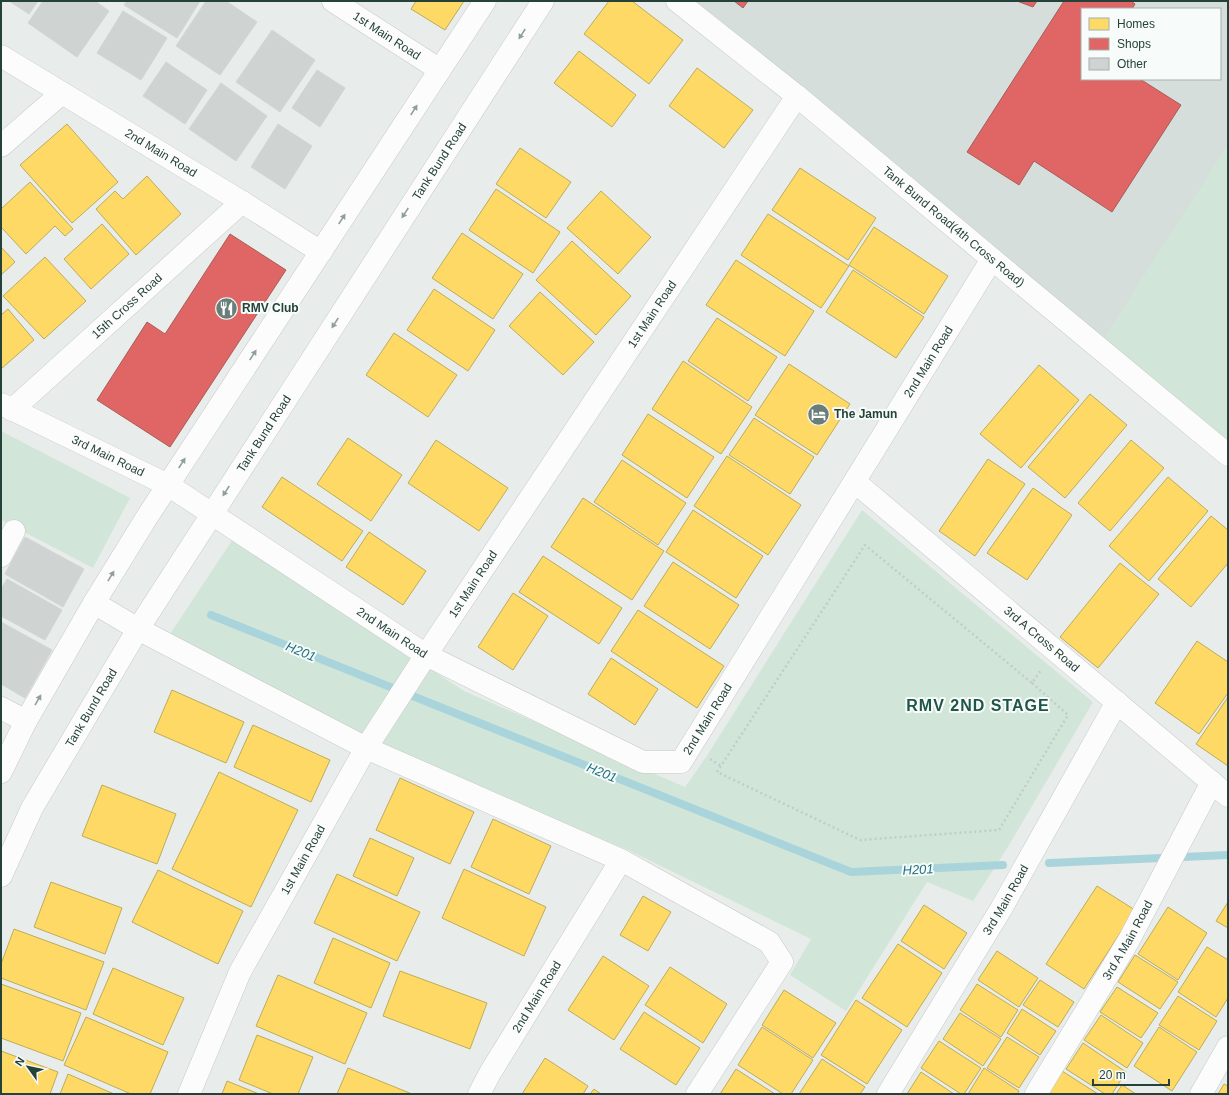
<svg xmlns="http://www.w3.org/2000/svg" width="1229" height="1095" font-family="Arial,sans-serif">
	<style>
		.built { fill: #d6dedb; fill-rule: evenodd }
		.green { fill: #d1e6d8 }
		.homes { fill: #ffd966; stroke: #bdac59 }
		.shops { fill: #e06666; stroke: #a85b59 }
		.lines { fill: none; stroke-linecap: round; stroke-linejoin: round }
		.stream { stroke: #a9d4db; stroke-width: 8 }
		.building { fill: #cfd4d2; stroke: #d1d6d4 }
		.minor-casing { stroke: #c5cac8; stroke-width: 23 }
		.tertiary-casing { stroke: #c5cac8; stroke-width: 23 }
		.path { stroke: #c3ccca; stroke-width: 2.5; stroke-dasharray: 2 3; stroke-linecap: butt }
		.minor { stroke: #fcfcfc; stroke-width: 22 }
		.tertiary { stroke: #fcfcfc; stroke-width: 22 }
		.oneway { fill: #909f9b }
		.labels { text-anchor: middle; stroke-width: 4; stroke-linejoin: round; paint-order: stroke }
		.street-label { font-size: 12px; fill: #24423a; stroke: #f7fbf9 }
		.poi-label { font-size: 12px; font-weight: bold; fill: #24423a; stroke: #f7fbf9; text-anchor: start }
		.water-label { font-size: 13px; font-style: italic; fill: #1c6f80; stroke: #f7fbf9 }
		.district-label { font-size: 16px; font-weight: bold; letter-spacing: 1px; fill: #1f5548; stroke: #f7fbf9 }
	</style>
	<rect width="100%" height="100%" fill="#e8edeb"/>
	<!-- built -->
	<path class="built" d="M695 1H1228V441L1104 338ZM1082 9H1220V79H1082Z"/>
	<!-- green -->
	<path class="green" d="M1228 145V441L1104 338Z
		M1 431 130 498 93 568 1 520Z
		M862 510 1093 702 1008 847 973 901 927 882 846 1011 790 975 811 939 628 850 360 736 170 634 233 539 464 691 685 787 706 757Z"/>
	<!-- homes -->
	<path class="homes" d="M416 1H464L445 30 411 9Z
		M609 1H632L683 40 649 84 584 34Z
		M579 51 636 95 612 127 554 83Z
		M697 68 753 110 724 148 669 106Z
		M67 124 118 182 72 223 20 165Z
		M520 148 571 182 546 218 496 184Z
		M800 168 876 218 848 260 772 210Z
		M147 176 181 214 136 255 96 209 115 191 123 199Z
		M30 182 73 229 65 236 55 226 26 254 1 227V209Z
		M496 189 560 232 533 273 469 230Z
		M601 191 651 237 618 274 567 228Z
		M768 214 849 266 821 308 741 255Z
		M102 224 129 254 91 289 64 259Z
		M874 227 948 276 924 314 849 265Z
		M462 233 523 274 493 319 432 278Z
		M572 241 631 296 596 335 536 280Z
		M1 247 15 262 1 275Z
		M45 257 86 301 44 339 3 296Z
		M736 260 814 311 785 356 706 305Z
		M853 270 924 317 896 358 826 312Z
		M434 289 495 330 468 371 407 330Z
		M540 292 594 342 563 375 509 326Z
		M8 309 34 340 1 369V315Z
		M717 318 777 357 748 401 688 361Z
		M394 333 457 375 428 417 366 375Z
		M683 361 752 407 721 454 652 409Z
		M789 364 850 404 817 455 755 415Z
		M1039 365 1079 400 1021 468 980 434Z
		M1090 394 1127 425 1065 498 1028 467Z
		M648 414 714 457 687 498 622 455Z
		M754 418 814 457 790 494 729 455Z
		M348 438 402 475 371 521 317 484Z
		M436 440 508 488 479 531 408 483Z
		M1131 440 1164 468 1110 531 1078 503Z
		M727 456 801 505 768 555 694 506Z
		M988 459 1025 484 975 556 939 531Z
		M622 460 686 503 658 545 594 502Z
		M282 477 363 531 342 561 262 507Z
		M1168 477 1208 511 1149 581 1109 546Z
		M1033 488 1072 515 1027 580 987 553Z
		M583 498 664 551 632 600 551 547Z
		M693 510 763 556 736 598 666 552Z
		M1211 516 1228 530V563L1191 607 1158 579Z
		M369 532 426 571 403 605 346 567Z
		M543 556 622 608 599 644 519 592Z
		M673 562 739 605 710 649 644 606Z
		M1120 563 1159 594 1098 668 1060 637Z
		M513 593 548 616 513 670 478 647Z
		M638 610 724 666 697 708 611 651Z
		M1197 641 1228 662V693L1199 734 1155 703Z
		M611 658 658 689 635 725 588 694Z
		M172 690 244 722 226 763 154 732Z
		M1228 697V766L1196 744Z
		M253 725 330 760 311 802 234 767Z
		M219 772 298 810 251 907 172 869Z
		M400 778 474 812 450 864 376 830Z
		M102 785 176 814 157 864 82 836Z
		M493 819 551 846 529 894 471 867Z
		M370 838 414 858 397 896 353 876Z
		M464 869 546 907 524 956 442 918Z
		M158 870 243 911 218 964 132 922Z
		M337 874 420 912 397 961 314 923Z
		M51 882 122 908 105 954 34 927Z
		M1097 886 1135 910 1084 989 1046 964Z
		M643 896 671 912 648 951 620 935Z
		M1228 902V928L1216 921Z
		M924 905 967 933 944 969 901 941Z
		M1168 907 1207 933 1178 980 1138 954Z
		M14 929 104 962 86 1010 1 978V964Z
		M333 938 390 963 371 1008 314 983Z
		M898 944 942 973 907 1027 862 998Z
		M1207 947 1228 960V998L1216 1017 1178 992Z
		M997 951 1038 978 1019 1007 978 980Z
		M1135 955 1178 982 1160 1009 1118 982Z
		M603 956 649 986 614 1040 568 1010Z
		M670 967 727 1004 703 1043 645 1005Z
		M113 968 184 998 163 1045 93 1014Z
		M400 971 487 1003 470 1049 383 1016Z
		M278 975 367 1013 345 1064 256 1026Z
		M1040 980 1074 1002 1058 1027 1023 1005Z
		M1 984 81 1013 63 1061 1 1038Z
		M977 984 1018 1010 1001 1037 960 1010Z
		M1117 987 1158 1013 1141 1038 1100 1012Z
		M784 990 836 1023 813 1058 762 1025Z
		M1178 996 1217 1021 1199 1050 1159 1025Z
		M856 1000 902 1030 867 1084 821 1055Z
		M1022 1009 1056 1031 1040 1055 1007 1033Z
		M644 1012 700 1048 676 1085 620 1049Z
		M960 1013 1001 1039 983 1066 943 1039Z
		M1101 1015 1143 1043 1127 1068 1084 1040Z
		M86 1017 168 1052 150 1094H131L64 1065Z
		M762 1027 813 1060 791 1094H783L738 1065Z
		M1159 1027 1197 1052 1172 1091 1134 1066Z
		M257 1035 313 1057 298 1094H273L239 1080Z
		M1007 1037 1039 1057 1019 1088 987 1068Z
		M939 1041 981 1068 964 1094H961L921 1068Z
		M1083 1043 1126 1072 1112 1094H1105L1066 1069Z
		M1 1051 58 1072 50 1094H1Z
		M545 1058 588 1086 583 1094H522Z
		M822 1059 865 1087 860 1094H799Z
		M348 1068 412 1094H337Z
		M984 1068 1019 1091 1017 1094H968Z
		M736 1069 775 1094H720Z
		M1062 1071 1098 1094H1047Z
		M921 1072 954 1094H907Z
		M68 1074 114 1094H60Z
		M227 1081 259 1094H222Z
		M1224 1084 1228 1086V1094H1218Z
		M1122 1085 1136 1094H1116Z
		M594 1089 601 1094H590Z"/>
	<!-- shops -->
	<path class="shops" d="M734 1H748L743 8Z
		M1017 1H1037L1033 7Z
		M1064 1H1131L1135 4 1132 9H1082V79H1140L1181 105 1112 212 1034 161 1019 185 967 152Z
		M230 234 286 270 170 447 97 400 147 322 165 334Z"/>
	<g class="lines">
		<!-- stream -->
		<path class="stream" d="M211 615 851 872 1003 865
			M1049 863 1228 855"/>
	</g>
	<!-- building -->
	<path class="building" d="M9 1H38L29 14Z
		M43 1H95L109 11 77 57 28 23Z
		M127 1H200L177 38 124 5Z
		M206 1H226L257 22 220 75 176 46Z
		M123 11 167 38 141 80 97 53Z
		M272 30 315 60 280 112 236 82Z
		M166 62 207 90 185 124 143 96Z
		M317 70 345 88 320 127 292 108Z
		M221 83 267 116 236 161 189 129Z
		M278 124 312 146 285 189 251 167Z
		M25 537 84 569 63 607 5 574Z
		M7 579 62 610 45 640 1 616V589Z
		M1 622 52 650 25 698 1 684Z"/>
	<g class="lines">
		<defs>
			<g id="minor">
				<path id="s1" d="M1 56 242 202 321 252"/>
				<path d="M1 146 62 93"/>
				<path id="s2" d="M1 404 168 485 426 655 643 762H681L992 259"/>
				<path id="s3" d="M12 410 242 202"/>
				<path id="s4" d="M855 482 1228 796"/>
				<path d="M1 556 14 531"/>
				<path d="M94 603 138 629 366 748 621 860 769 942 782 962 697 1094"/>
				<path d="M1 708 26 721"/>
				<path id="s5" d="M189 1094 240 972 366 748 426 655 797 96"/>
				<path id="s6" d="M479 1094 490 1073 621 860"/>
				<path id="s7" d="M888 1094 1001 909 1117 702"/>
				<path id="s8" d="M1036 1094 1129 940 1212 782"/>
				<path d="M1201 1094 1228 1047"/>
			</g>
			<g id="tertiary">
				<path id="s9" d="M333 1 440 70"/>
				<path id="s10" d="M677 1 797 96 992 259 1228 455"/>
				<path d="M1 772 26 721 94 603 147 517 485 1"/>
				<path id="s11" d="M1 876 32 808 138 629 543 1"/>
			</g>
		</defs>
		<!-- minor casing -->
		<use href="#minor" class="minor-casing"/>
		<!-- tertiary casing -->
		<use href="#tertiary" class="tertiary-casing"/>
		<!-- path -->
		<path class="path" d="M1032 683 1068 715 999 830 860 840 717 772 865 545 1032 683 1041 670
			M710 759 721 766"/>
		<!-- minor -->
		<use href="#minor" class="minor"/>
		<!-- tertiary -->
		<use href="#tertiary" class="tertiary"/>
	</g>
	<!-- one-way arrows -->
	<defs><path id="oneway-solid" d="M-6-.8H1V-3.2L6.5 0L1 3.2V.8H-6Z"/></defs>
	<g class="oneway">
		<use href="#oneway-solid" transform="translate(522 34) rotate(123)"/>
		<use href="#oneway-solid" transform="translate(414 110) rotate(-57)"/>
		<use href="#oneway-solid" transform="translate(405 213) rotate(123)"/>
		<use href="#oneway-solid" transform="translate(342 219) rotate(-57)"/>
		<use href="#oneway-solid" transform="translate(335 323) rotate(123)"/>
		<use href="#oneway-solid" transform="translate(253 355) rotate(-57)"/>
		<use href="#oneway-solid" transform="translate(182 463) rotate(-57)"/>
		<use href="#oneway-solid" transform="translate(226 491) rotate(123)"/>
		<use href="#oneway-solid" transform="translate(111 576) rotate(-59)"/>
		<use href="#oneway-solid" transform="translate(38 700) rotate(-60)"/>
	</g>
	<!-- icons -->
	<defs>
		<symbol id="restaurant-disc" viewBox="-11 -11 22 22"><circle r="9.5" fill="#697e78" stroke="#f7fbf9"/><path d="M-5-6h1v4h1v-4h1v4h1v-4h1v5L-1.5 .5V6h-2V.5L-5-1ZM5-6V6H3V1.5H1.5Q1.5-4 5-6Z" fill="#fff"/></symbol>
		<symbol id="hotel-disc" viewBox="-11 -11 22 22"><circle r="9.5" fill="#697e78" stroke="#f7fbf9"/><path d="M-6-4.5h1.5V1H6V5H4.5V3h-9V5H-6ZM-4 0a1.8 1.8 0 1 1 3.6 0ZM.5 0V-2.5h3Q6-2.5 6 0Z" fill="#fff"/></symbol>
	</defs>
	<g fill-rule="evenodd">
		<use href="#restaurant-disc" x="214" y="296" width="25" height="25"/>
		<use href="#hotel-disc" x="806" y="402" width="25" height="25"/>
	</g>
	<g class="labels">
		<!-- street labels -->
		<g class="street-label">
			<text dy="4" stroke="none"><textPath href="#s9" startOffset="64">1st Main Road</textPath></text>
			<text dy="4" stroke="none"><textPath href="#s1" startOffset="187">2nd Main Road</textPath></text>
			<text dy="4" stroke="none"><textPath href="#s11" startOffset="839">Tank Bund Road</textPath></text>
			<text dy="4" stroke="none"><textPath href="#s10" startOffset="357">Tank Bund Road(4th Cross Road)</textPath></text>
			<text dy="4" stroke="none"><textPath href="#s3" startOffset="155">15th Cross Road</textPath></text>
			<text dy="4" stroke="none"><textPath href="#s5" startOffset="909">1st Main Road</textPath></text>
			<text dy="4" stroke="none"><textPath href="#s2" startOffset="1245">2nd Main Road</textPath></text>
			<text dy="4" stroke="none"><textPath href="#s11" startOffset="515">Tank Bund Road</textPath></text>
			<text dy="4" stroke="none"><textPath href="#s2" startOffset="119">3rd Main Road</textPath></text>
			<text dy="4" stroke="none"><textPath href="#s5" startOffset="585">1st Main Road</textPath></text>
			<text dy="4" stroke="none"><textPath href="#s2" startOffset="454">2nd Main Road</textPath></text>
			<text dy="4" stroke="none"><textPath href="#s4" startOffset="244">3rd A Cross Road</textPath></text>
			<text dy="4" stroke="none"><textPath href="#s11" startOffset="191">Tank Bund Road</textPath></text>
			<text dy="4" stroke="none"><textPath href="#s2" startOffset="825">2nd Main Road</textPath></text>
			<text dy="4" stroke="none"><textPath href="#s5" startOffset="261">1st Main Road</textPath></text>
			<text dy="4" stroke="none"><textPath href="#s7" startOffset="227">3rd Main Road</textPath></text>
			<text dy="4" stroke="none"><textPath href="#s8" startOffset="179">3rd A Main Road</textPath></text>
			<text dy="4" stroke="none"><textPath href="#s6" startOffset="113">2nd Main Road</textPath></text>
		</g>
		<!-- poi labels -->
		<g class="poi-label">
			<text x="242" y="312">RMV Club</text>
			<text x="834" y="418">The Jamun</text>
		</g>
		<!-- water labels -->
		<g class="water-label">
			<text transform="translate(301 651) rotate(22)" y="5">H201</text>
			<text transform="translate(602 772) rotate(22)" y="5">H201</text>
			<text transform="translate(918 869) rotate(-3)" y="5">H201</text>
		</g>
		<!-- district labels -->
		<g class="district-label">
			<text x="978" y="711">RMV 2ND STAGE</text>
		</g>
	</g>
	<!-- border -->
	<rect width="1229" height="1095" fill="none" stroke="#24423a" stroke-width="4"/>
	<!-- legend -->
	<rect x="1081" y="8" width="140" height="72" fill="#f7fbf9" stroke="#a3b1ad"/>
	<rect x="1089" y="18" width="20" height="12" fill="#ffd966" stroke="#a3b1ad"/>
	<text x="1117" y="28" font-size="12" fill="#24423a">Homes</text>
	<rect x="1089" y="38" width="20" height="12" fill="#e06666" stroke="#a3b1ad"/>
	<text x="1117" y="48" font-size="12" fill="#24423a">Shops</text>
	<rect x="1089" y="58" width="20" height="12" fill="#cfd4d2" stroke="#a3b1ad"/>
	<text x="1117" y="68" font-size="12" fill="#24423a">Other</text>
	<!-- north arrow -->
	<g transform="translate(28 1067) rotate(303)" stroke="#f7fbf9" stroke-width="3" paint-order="stroke">
	<path d="M0-3L7 15L0 10L-7 15Z" fill="#24423a"/>
	<text y="-6" font-size="11" font-weight="bold" text-anchor="middle" fill="#24423a">N</text>
	</g>
	<!-- scale -->
	<path d="M1093 1079v6h76v-6" fill="none" stroke="#24423a" stroke-width="2"/>
	<text x="1099" y="1079" font-size="12" fill="#24423a" stroke="#f7fbf9" stroke-width="3" paint-order="stroke">20 m</text>
</svg>
